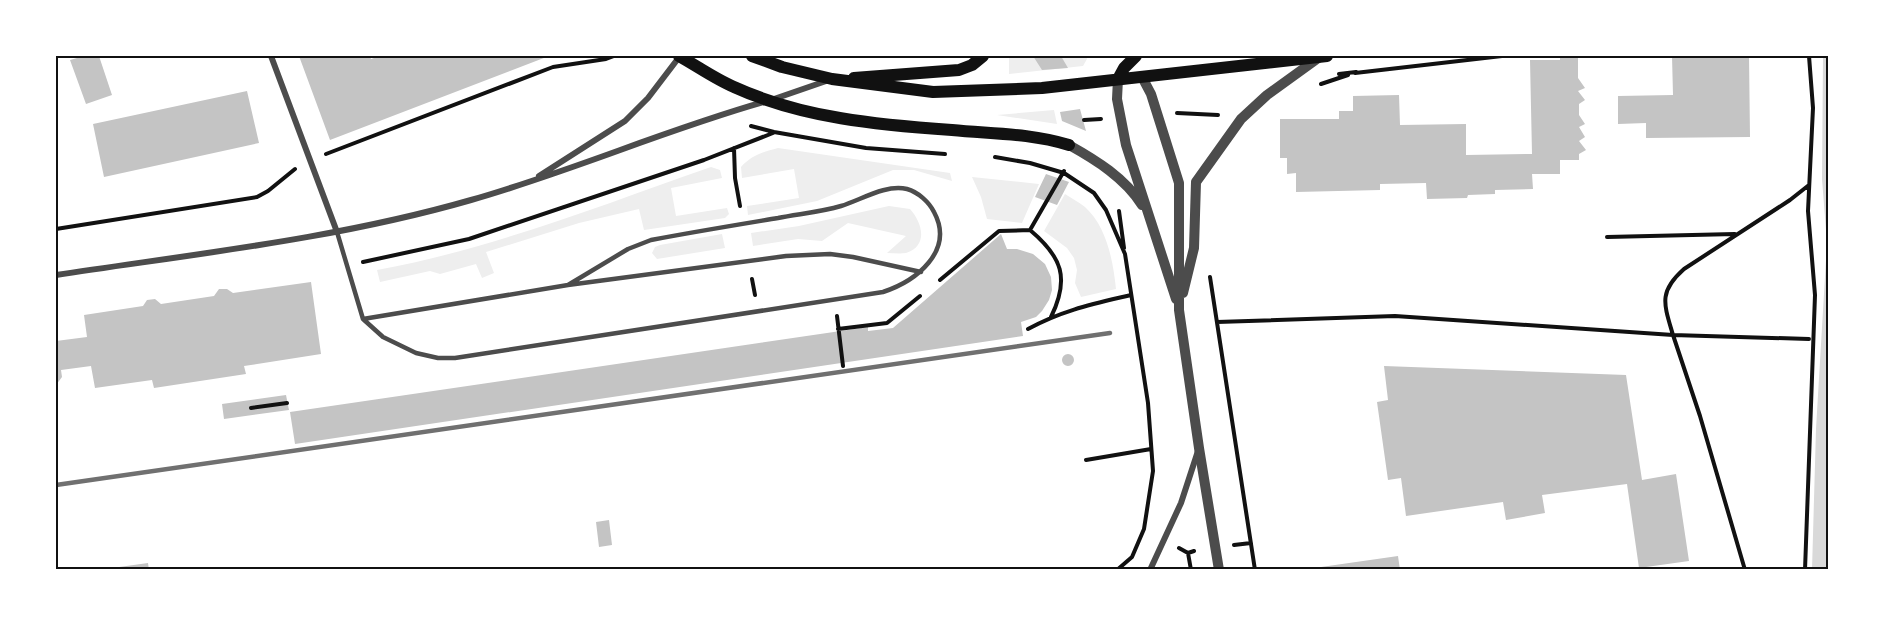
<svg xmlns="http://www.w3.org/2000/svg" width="1884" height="625" font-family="'IBM Plex Sans',sans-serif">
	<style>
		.green { fill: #eee }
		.water { fill: #d9d9d9 }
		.building { fill: #c4c4c4 }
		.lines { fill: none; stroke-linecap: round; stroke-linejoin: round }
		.path { stroke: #111; stroke-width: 4 }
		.service { stroke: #4c4c4c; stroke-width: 4.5 }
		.minor { stroke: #4c4c4c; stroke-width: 6 }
		.tertiary { stroke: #4c4c4c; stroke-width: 10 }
		.secondary { stroke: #111; stroke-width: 12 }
		.rail { stroke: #707070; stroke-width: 4.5 }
		.neatline { fill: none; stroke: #111; stroke-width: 2 }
	</style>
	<rect width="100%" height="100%" fill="#fff"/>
	<!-- green -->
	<path class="green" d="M1009 56H1086L1087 59 1083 66 1009 74Z
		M1054 110 1057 124 997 115Z
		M778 148 950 173 952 181 914 170H893L817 201 748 215 747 206 799 198 794 169 742 178 741 167C752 155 763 152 778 148Z
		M711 167 720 170 722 178 671 188 676 216 727 208 729 214 725 218 644 230 639 209 579 223 486 252 494 273 482 278 476 264 440 274 430 271 380 282 377 270C492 249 602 205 711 167Z
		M972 177 1039 184 1022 223 987 219 981 197Z
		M1065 194C1071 198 1079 202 1085 207 1107 227 1113 261 1116 289L1081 297 1075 283 1077 270 1074 258 1067 248 1044 231Z
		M889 206 910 209C922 222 929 246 906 253 900 254 893 253 887 253L906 236 848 223 822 241 798 239 753 246 751 233 799 226Z
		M722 234 725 248 657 259 652 253 655 247 660 245Z"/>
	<!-- water -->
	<path class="water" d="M1823 56H1828V569L1812 570 1816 429 1827 243 1822 179Z"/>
	<!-- building -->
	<path class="building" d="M84 56H99L112 95 86 104 70 60Z
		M299 56H370L371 59 380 56H549L330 140Z
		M1033 56H1061L1068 68 1042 70Z
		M1672 56H1749L1750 137 1646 138V123L1618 124V96L1673 95Z
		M1560 58H1578V78L1585 88 1578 91 1585 100 1579 104V115L1585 124 1579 127 1585 137 1579 141 1586 150 1579 154V160H1560V174H1532L1533 189 1495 190V194L1468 195 1467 198 1427 199 1426 183 1380 184V190L1296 192V173L1287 174V158H1280V119H1339V111H1353V96L1399 95 1400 125 1466 124V155L1532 154 1530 60H1560Z
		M247 91 259 143 104 177 93 124Z
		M1080 109 1086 131 1062 121 1060 112Z
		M1046 174 1069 182 1057 205 1035 197Z
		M1001 234 1007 249H1017L1033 254 1045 264 1051 277 1052 290 1049 300 1042 311 1036 317 1021 322 1023 336 295 444 290 412 868 327V331L893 328Z
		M311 282 321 354 244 366 246 374 154 388 152 380 95 388 91 366 61 370 62 377 56 385V341L87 337 84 315 143 306 147 300 155 299 161 304 214 296 219 289H227L233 293Z
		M1062 360a6 6 0 1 1 12 0a6 6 0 1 1-12 0Z
		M1384 366 1626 375 1642 480 1676 474 1689 561 1639 568 1627 484 1542 495 1545 513 1506 520 1503 502 1406 516 1401 478 1388 480 1377 402 1388 400Z
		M286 395 289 410 224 419 222 404Z
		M609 520 612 545 599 547 596 522Z
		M1398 556 1400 570H1314V568Z
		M148 563 149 570H112V568Z"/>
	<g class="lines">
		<!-- path -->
		<path class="path" d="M1355 73 1502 56
			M1339 74 1356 72
			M1321 84 1348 75
			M1177 113 1218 115
			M1084 120 1101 119
			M751 126 774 132 866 148 945 154
			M734 148 735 178 740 206
			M326 154 553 67 606 59 614 56
			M995 157 1030 163 1064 173 1094 193 1106 210 1125 254 1148 403 1153 471 1144 529 1132 557 1117 570
			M1119 211 1124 248
			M56 229 257 197 268 191 295 169
			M1030 230C1062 257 1070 278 1051 317
			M1607 237 1735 234
			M363 262 469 239 704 160 773 133
			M1210 277 1255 570
			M752 279 755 295
			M940 280 999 231 1030 230 1064 171
			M837 316 843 366
			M1217 322 1395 316 1673 335 1700 416 1745 570
			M838 329 887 323 920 296
			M1028 329C1063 310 1093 304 1131 295
			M1809 339 1673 335C1664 304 1658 292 1684 269L1790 200 1809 185
			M251 408 287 403
			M1086 460 1151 449
			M1234 545 1251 543
			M1179 548 1188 553 1194 551
			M1188 553 1191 570
			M1805 570 1815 295 1808 211 1813 108 1809 56"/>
		<!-- service -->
		<path class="service" d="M337 232 363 319 383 337 416 353 438 358H455L883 292C916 281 955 251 934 212 929 202 918 192 907 189 885 184 861 200 841 206 821 212 798 214 778 218 736 225 693 232 651 240L628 249 568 285
			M363 319 568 285 786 256 830 254 853 257 921 272"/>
		<!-- minor -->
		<path class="minor" d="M271 56 337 232
			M774 99 829 80
			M539 176 625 121 648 98 680 56
			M56 275C194 254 336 239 471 200 570 172 665 130 764 102
			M1150 570 1181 503 1198 451"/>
		<!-- tertiary -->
		<path class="tertiary" d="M1142 77 1151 94 1179 183V310L1199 448 1219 570
			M1118 79 1117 99 1126 145 1176 299
			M1069 145C1096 160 1125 178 1142 205
			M1183 293 1194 248 1196 182 1241 119 1267 95 1321 56"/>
		<!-- secondary -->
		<path class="secondary" d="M679 56C697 66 715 79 734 87 802 118 879 125 952 130 993 134 1029 133 1069 145
			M752 56 782 67 832 79 933 92 1042 88 1327 56
			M854 78 959 70 972 65 983 56
			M1118 79 1124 68 1136 56"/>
		<!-- rail -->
		<path class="rail" d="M56 485 1110 333"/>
	</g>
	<!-- border -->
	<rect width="1884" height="625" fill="none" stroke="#ffffff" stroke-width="114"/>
	<rect x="57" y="57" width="1770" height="511" class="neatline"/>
</svg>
